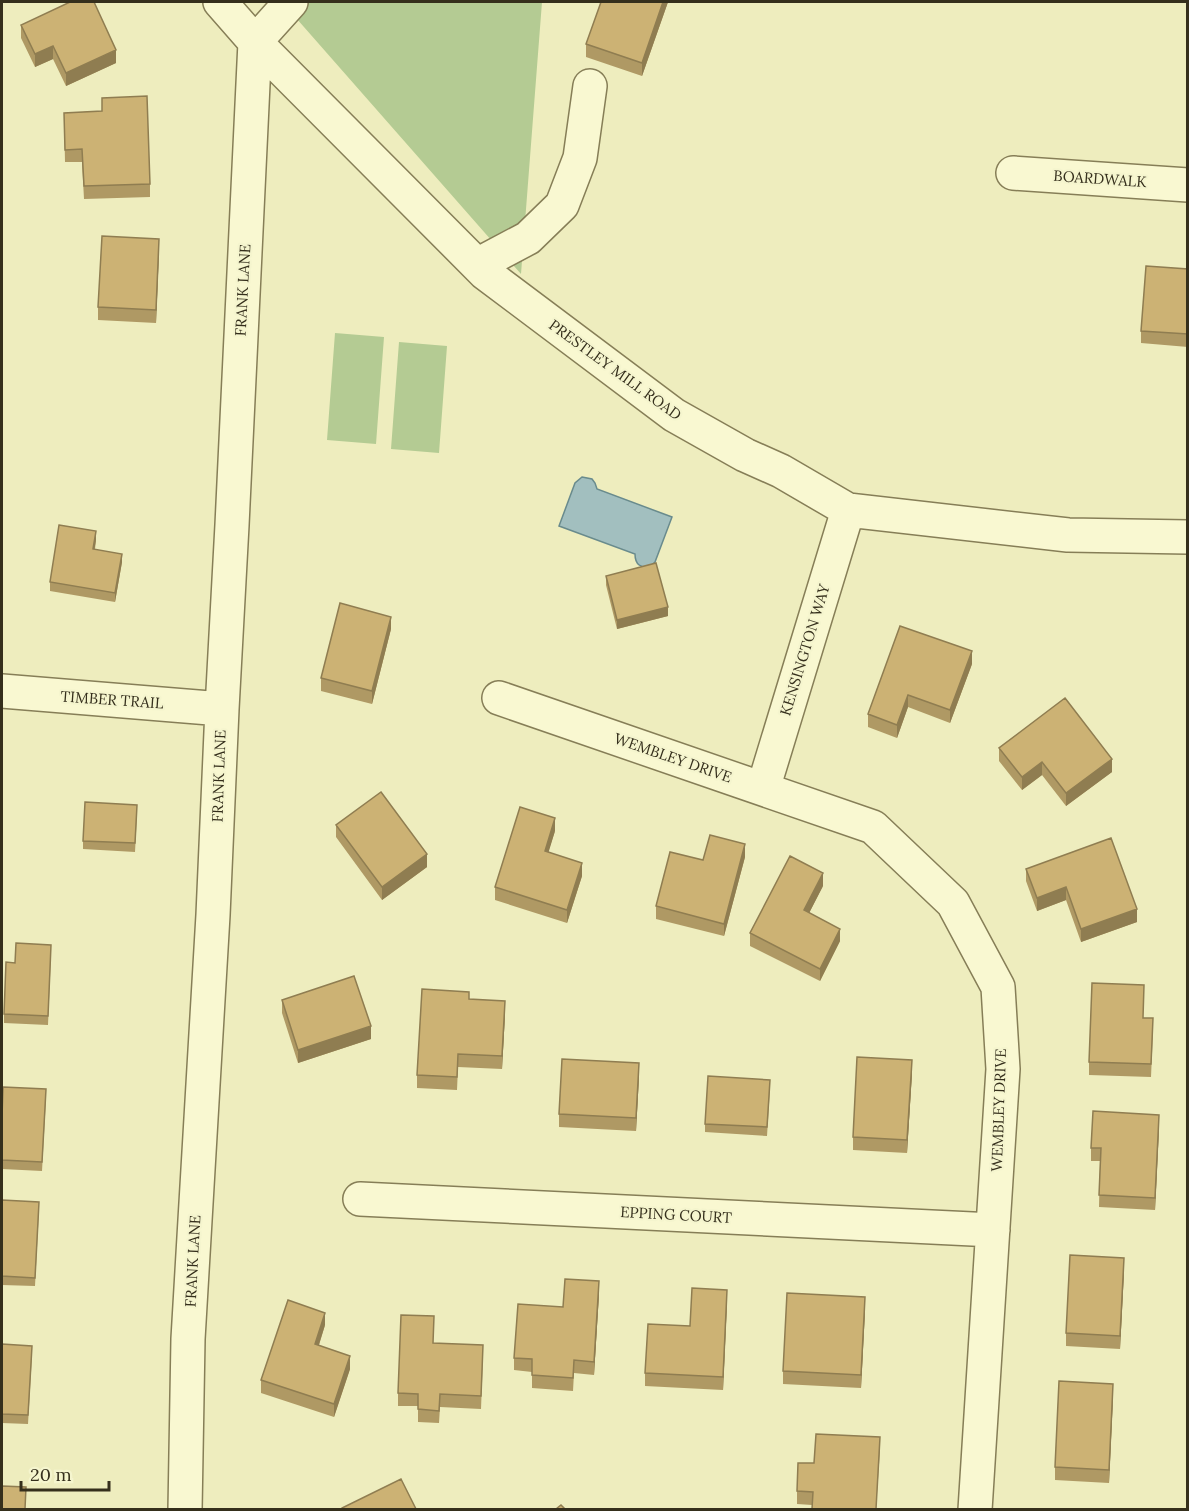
<svg xmlns="http://www.w3.org/2000/svg" width="1189" height="1511" font-family="Lora,serif">
	<style>
		.green { fill: #b4cb93 }
		.water { fill: #a2bfbf; stroke: #698b8d; stroke-width: 1.5 }
		.lines { fill: none; stroke-linecap: round; stroke-linejoin: round }
		.minor-casing { stroke: #867e57; stroke-width: 36 }
		.minor { stroke: #f9f8d1; stroke-width: 33 }
		.wall { fill: #af9964 }
		.shaded-wall { fill: #8f7d51 }
		.building { fill: #ccb274; stroke: #8f7d51; stroke-width: 1.5 }
		.labels { text-anchor: middle; stroke-width: 4.5; stroke-linejoin: round; paint-order: stroke }
		.street-label { font-size: 15px; fill: #352f1c; stroke: #f5f5ce }
	</style>
	<rect width="100%" height="100%" fill="#eeedbe"/>
	<!-- green -->
	<path class="green" d="M282 2H542L521 274Z
		M335 333 384 337 376 444 327 440Z
		M399 342 447 346 439 453 391 449Z"/>
	<!-- water -->
	<path class="water" d="M582 477 592 479 595 483 597 489 672 517 655 562 650 567C641 568 635 565 635 554L559 526 575 483Z"/>
	<g class="lines">
		<defs>
			<path id="minor" d="M220 2 255 42 485 273 674 415 745 455 781 471 848 510 1068 535 1188 537
				M1013 173 1188 185
				M477 265 528 238 562 205 580 158 590 86
				M2 691 222 709
				M499 698 873 827 953 903 998 987 1003 1069 975 1510
				M763 789 848 510
				M360 1199 993 1230
				M185 1510 188 1339 213 915 222 709 232 525 255 42 291 2"/>
		</defs>
		<!-- minor casing -->
		<use href="#minor" class="minor-casing"/>
		<!-- minor -->
		<use href="#minor" class="minor"/>
	</g>
	<!-- wall -->
	<path class="wall" d="M601 2H668L642 76 586 57V44Z
		M21 25 116 63 66 86 53 59 35 67 21 38Z
		M102 98 150 184V197L84 199 82 162H65L64 113 102 111Z
		M159 251 156 323 98 320V307Z
		M1188 269V347L1141 343V331Z
		M96 540 95 549 122 562 115 602 50 591V582Z
		M606 576 668 616 617 629 606 585Z
		M391 629 372 704 321 691V678Z
		M972 664 950 723 908 707 897 738 868 727V714Z
		M999 748 1112 772 1066 806 1042 775 1022 790 999 761Z
		M137 814 135 852 83 849V841Z
		M336 825 427 867 382 900 336 837Z
		M555 831 548 852 582 876 567 923 495 900V887Z
		M745 857 724 936 656 919V906L703 860Z
		M1026 869 1137 922 1081 942 1066 900 1037 911 1026 881Z
		M823 886 809 913 840 941 820 981 750 946V933Z
		M51 954 48 1025 4 1023V1014L15 963Z
		M469 999 505 1014 502 1069 458 1067 457 1090 417 1088V1075Z
		M282 1000 371 1039 298 1063 282 1013Z
		M1144 1018 1153 1031 1151 1077 1089 1075V1062Z
		M912 1073 907 1153 853 1150V1137Z
		M639 1076 636 1131 559 1127V1114Z
		M770 1088 767 1136 705 1132V1124Z
		M46 1098 42 1171 2 1169V1117Z
		M1159 1128 1155 1210 1099 1207 1100 1161H1091V1148Z
		M2 1200 39 1210 35 1286 2 1285Z
		M1124 1271 1120 1349 1066 1346V1333Z
		M599 1294 594 1375 574 1373 573 1391 532 1388V1372L514 1370V1358L563 1307Z
		M727 1302 723 1390 645 1386V1373L690 1326Z
		M865 1310 861 1388 783 1384V1371Z
		M325 1325 319 1345 350 1369 334 1417 261 1393V1380Z
		M433 1343 483 1357 481 1409 440 1407 439 1423 418 1422V1406H398V1393Z
		M2 1344 32 1355 28 1424 2 1423Z
		M1113 1397 1109 1483 1055 1480V1467Z
		M880 1450 876 1509H812V1505L797 1504V1491L814 1463Z"/>
	<!-- shaded-wall -->
	<path class="shaded-wall" d="M663 2H668L642 76V63Z
		M53 46V59L35 67V54Z
		M116 50V63L66 86V73Z
		M159 239V251L156 323V310Z
		M96 531V540L93 557V549Z
		M122 554V562L115 602V593Z
		M668 607V616L617 629V620Z
		M391 617V629L372 704V691Z
		M972 651V664L950 723V710Z
		M908 695V707L897 738V725Z
		M1112 759V772L1066 806V793Z
		M1042 762V775L1022 790V777Z
		M555 818V831L545 864V851Z
		M745 844V857L724 936V924Z
		M427 854V867L382 900V887Z
		M582 863V876L567 923V910Z
		M823 873V886L804 923V910Z
		M1066 887V900L1037 911V898Z
		M1137 909V922L1081 942V929Z
		M840 929V941L820 981V969Z
		M505 1001V1014L502 1069V1056Z
		M371 1026V1039L298 1063V1050Z
		M912 1060V1073L907 1153V1140Z
		M639 1063V1076L636 1131V1118Z
		M1159 1115V1128L1155 1210V1198Z
		M1124 1258V1271L1120 1349V1336Z
		M599 1281V1294L594 1375V1362Z
		M727 1290V1302L723 1390V1377Z
		M865 1297V1310L861 1388V1375Z
		M325 1313V1325L315 1357V1344Z
		M350 1356V1369L334 1417V1404Z
		M1113 1384V1397L1109 1483V1470Z"/>
	<!-- building -->
	<path class="building" d="M70 2H94L116 50 66 73 53 46 35 54 21 25Z
		M601 2H663L642 63 586 44Z
		M147 96 150 184 84 186 82 149 65 150 64 113 102 111V98Z
		M102 236 159 239 156 310 98 307Z
		M1146 266 1188 269V334L1141 331Z
		M59 525 96 531 93 549 122 554 115 593 50 582Z
		M656 563 668 607 617 620 606 576Z
		M340 603 391 617 372 691 321 678Z
		M900 626 972 651 950 710 908 695 897 725 868 714Z
		M1065 698 1112 759 1066 793 1042 762 1022 777 999 748Z
		M381 792 427 854 382 887 336 825Z
		M85 802 137 805 135 843 83 841Z
		M520 807 555 818 545 851 582 863 567 910 495 887Z
		M710 835 745 844 724 924 656 906 670 852 703 860Z
		M1111 838 1137 909 1081 929 1066 887 1037 898 1026 869Z
		M790 856 823 873 804 910 840 929 820 969 750 933Z
		M16 943 51 945 48 1016 4 1014 6 962 15 963Z
		M354 976 371 1026 298 1050 282 1000Z
		M1092 983 1144 985 1143 1018H1153L1151 1064 1089 1062Z
		M422 989 469 992V999L505 1001 502 1056 458 1054 457 1077 417 1075Z
		M857 1057 912 1060 907 1140 853 1137Z
		M562 1059 639 1063 636 1118 559 1114Z
		M708 1076 770 1080 767 1127 705 1124Z
		M3 1087 46 1089 42 1162 2 1160V1117Z
		M1093 1111 1159 1115 1155 1198 1099 1195 1101 1148H1091Z
		M2 1200 39 1202 35 1278 2 1276Z
		M1070 1255 1124 1258 1120 1336 1066 1333Z
		M565 1279 599 1281 594 1362 574 1360 573 1378 532 1375V1359L514 1358 518 1304 563 1307Z
		M692 1288 727 1290 723 1377 645 1373 648 1324 690 1326Z
		M787 1293 865 1297 861 1375 783 1371Z
		M288 1300 325 1313 315 1344 350 1356 334 1404 261 1380Z
		M401 1315 434 1316 433 1343 483 1345 481 1396 440 1394 439 1411 418 1409V1394L398 1393Z
		M2 1344 32 1346 28 1415 2 1414Z
		M1059 1381 1113 1384 1109 1470 1055 1467Z
		M816 1434 880 1437 876 1509H812L813 1492 797 1491 798 1463H814Z
		M401 1479 416 1509H342V1508Z
		M2 1486 26 1487 25 1509H2Z
		M561 1505 565 1509H556Z"/>
	<g class="labels">
		<!-- street labels -->
		<g class="street-label">
			<text transform="translate(1100 179) rotate(4)" y="5">BOARDWALK</text>
			<text transform="translate(243 290) rotate(-87)" y="5">FRANK LANE</text>
			<text transform="translate(615 370) rotate(36)" y="5">PRESTLEY MILL ROAD</text>
			<text transform="translate(805 650) rotate(-73)" y="5">KENSINGTON WAY</text>
			<text transform="translate(112 700) rotate(4)" y="5">TIMBER TRAIL</text>
			<text transform="translate(673 758) rotate(19)" y="5">WEMBLEY DRIVE</text>
			<text transform="translate(219 776) rotate(-88)" y="5">FRANK LANE</text>
			<text transform="translate(999 1110) rotate(-88)" y="5">WEMBLEY DRIVE</text>
			<text transform="translate(676 1215) rotate(3)" y="5">EPPING COURT</text>
			<text transform="translate(193 1261) rotate(-87)" y="5">FRANK LANE</text>
		</g>
	</g>
	<!-- border -->
	<rect width="1189" height="1511" fill="none" stroke="#352f1c" stroke-width="6"/>
	<!-- scale -->
	<path d="M21 1481v9h88v-9" fill="none" stroke="#352f1c" stroke-width="3"/>
	<text x="30" y="1481" font-size="18" fill="#352f1c" stroke="#f5f5ce" stroke-width="4.5" paint-order="stroke">20 m</text>
</svg>
